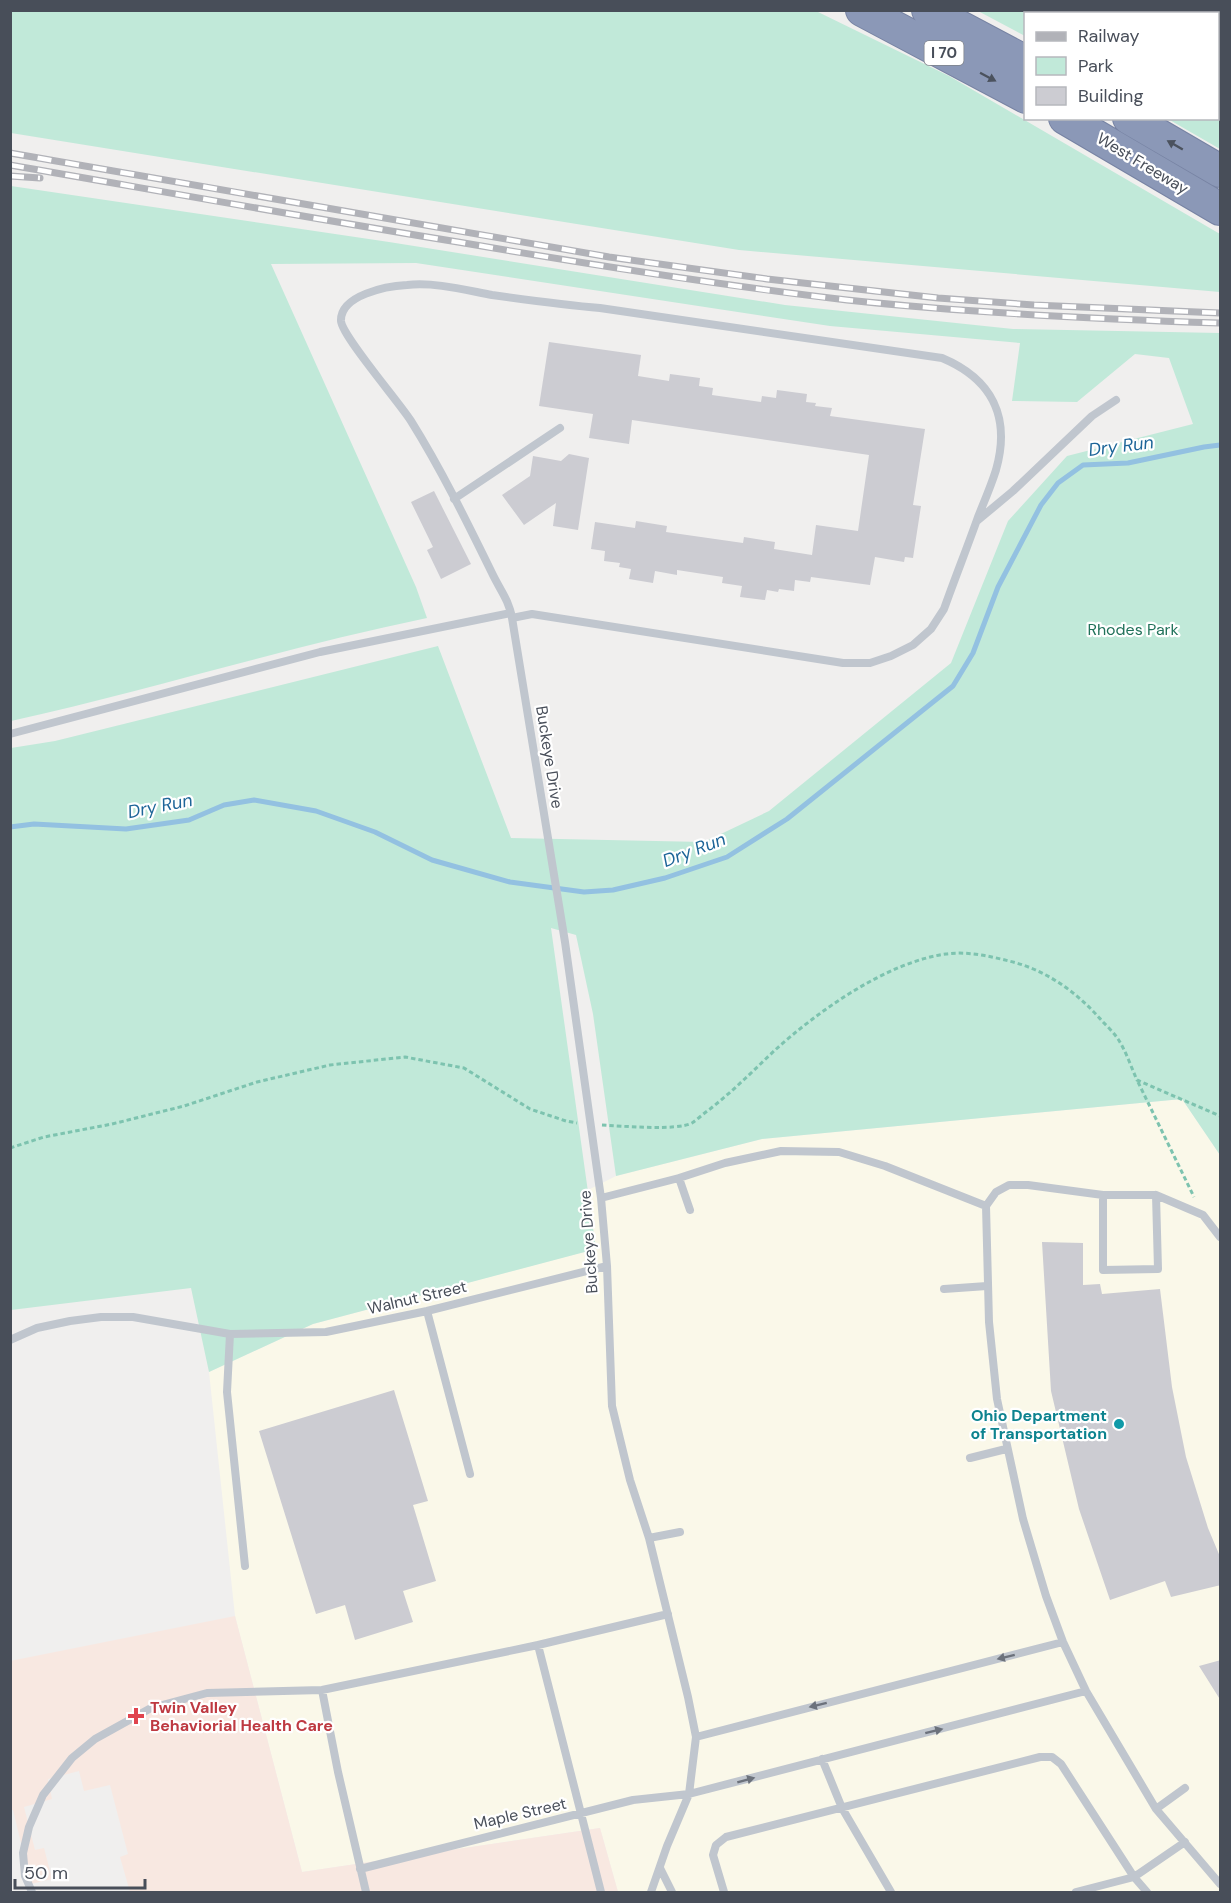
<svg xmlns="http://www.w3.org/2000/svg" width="1231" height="1903" font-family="'DM Sans',sans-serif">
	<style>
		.commercial { fill: #faf8e9 }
		.medical { fill: #f8e8e1 }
		.green { fill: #c1e9d9 }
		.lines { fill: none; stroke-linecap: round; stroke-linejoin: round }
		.stream { stroke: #93c1e1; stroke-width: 5 }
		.building { fill: #ccccd2 }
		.highway-casing { stroke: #7783a3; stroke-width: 34 }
		.path { stroke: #7dc3af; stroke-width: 3; stroke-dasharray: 4.5 3; stroke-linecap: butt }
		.lane { stroke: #c0c6ce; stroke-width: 8 }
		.highway { stroke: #8b98b7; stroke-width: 32 }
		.rail-casing { stroke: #b1b2b8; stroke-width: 7 }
		.rail { stroke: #fff; stroke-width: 4.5; stroke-dasharray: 14; stroke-linecap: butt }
		.oneway { fill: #4b525e }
		.oneway2 { fill: #6c727c }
		.culture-dot { fill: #0f9aa8; stroke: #fff; stroke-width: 2 }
		.health-dot { fill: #e0444e; stroke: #fff; stroke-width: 2 }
		.labels { text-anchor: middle; stroke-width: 4.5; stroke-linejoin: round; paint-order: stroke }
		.shield { fill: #fff; stroke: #7f838b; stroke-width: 1.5 }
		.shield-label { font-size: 15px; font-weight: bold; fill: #484e59 }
		.street-label { font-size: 16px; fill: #484e59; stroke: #fff }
		.park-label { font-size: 16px; fill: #21725a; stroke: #fff }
		.culture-label { font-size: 16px; font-weight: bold; fill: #0d838f; stroke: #fff; text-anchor: end }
		.health-label { font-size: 16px; font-weight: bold; fill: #be3a42; stroke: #fff; text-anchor: start }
		.water-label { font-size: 18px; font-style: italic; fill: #1d6598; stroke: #fff }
	</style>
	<rect width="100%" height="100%" fill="#f0efee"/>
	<!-- commercial -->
	<path class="commercial" d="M1182 1099 1220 1155V1892H618L600 1828 302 1872 235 1616 209 1372 313 1324 595 1249 588 1190 616 1176 762 1139Z"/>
	<!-- medical -->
	<path class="medical" d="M235 1616 302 1872 600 1828 618 1892H130L120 1857 128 1854 110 1785 84 1791 79 1771 48 1779 52 1799 24 1807 35 1850 44 1848 52 1879 31 1884 13 1810H11L10 1661Z"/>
	<!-- green -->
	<path class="green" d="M1202 10 1207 13 1026 14 1025 36 978 11Z
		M10 11H816L949 76 1220 234V292L739 250 11 133Z
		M1218 19 1220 21V149L1168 119 1218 118Z
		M11 186 389 242 785 305 1013 329 1220 333V1155L1182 1099 762 1139 616 1176 593 1014 576 935 551 928 596 1249 313 1324 209 1372 191 1288 11 1310V748L55 741 438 646 511 838 704 842 769 811 951 663 1008 521 1067 456 1193 424 1169 358 1135 354 1077 402 1012 401 1020 343 830 326 416 263 271 264 416 587 427 618C287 647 150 690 11 721Z"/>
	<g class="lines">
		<!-- stream -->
		<path class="stream" d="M10 827 34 824 126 829 189 820 224 805 254 800 316 811 375 832 432 860 510 882 584 892 613 890 665 878 727 857 787 819 953 686 973 653 998 587 1041 505 1058 483 1083 465 1128 463 1204 447 1220 445"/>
	</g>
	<!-- building -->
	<path class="building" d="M549 342 641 355 638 376 669 381 670 374 700 378 699 386 713 388 712 395 761 402 762 396 776 398 777 390 807 394 806 402 816 403 815 406 832 408 830 416 925 429 913 505 921 506 913 558 905 557 904 562 875 557 870 585 811 577 810 582 795 580 794 591 779 589 778 592 767 590 765 600 740 597 742 586 722 583 723 577 677 570V575L655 571 653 583 629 579 631 569 619 567 620 563 604 561 605 551 591 549 595 522 635 528 636 521 667 526 666 532 743 543 744 537 775 542 774 549 812 555 816 525 858 531 869 455 632 420 629 444 589 438 593 414 539 406Z
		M569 454 589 458 578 530 553 526 556 503 524 525 502 495 530 476 533 456 561 461Z
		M434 491 471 564 441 579 427 550 433 547 411 502Z
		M1042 1242 1083 1243V1285L1100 1284 1102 1294 1160 1289 1172 1387 1186 1457 1208 1528 1221 1559V1585L1171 1597 1165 1581 1110 1600 1079 1509 1051 1391Z
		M394 1390 428 1501 413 1505 436 1581 403 1591 413 1622 355 1640 345 1605 316 1614 259 1431Z
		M1221 1660V1701L1199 1666Z"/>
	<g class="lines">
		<defs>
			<path id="highway" d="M862 10 1026 97
				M928 10 1026 62
				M1065 118 1220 209
				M1129 118 1220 171"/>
		</defs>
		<!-- highway casing -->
		<use href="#highway" class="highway-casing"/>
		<!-- path -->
		<path class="path" d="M1138 1082 1194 1197
			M602 1125C621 1126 677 1131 692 1123 698 1119 704 1113 710 1109 733 1091 753 1071 774 1051 818 1011 887 962 946 954 967 951 989 956 1009 961 1047 970 1078 993 1103 1022 1108 1027 1114 1033 1118 1039 1126 1051 1131 1067 1137 1080L1220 1116
			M10 1148 44 1137 112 1124 184 1106 257 1082 330 1065 405 1057 464 1068 530 1109 566 1121 577 1123"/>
		<!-- lane -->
		<path class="lane" d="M454 499 560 428
			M977 521 1013 491 1092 416 1116 400
			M512 618 532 614 843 663H870L891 656 913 645 931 629 944 609C955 578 967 548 978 517 984 502 991 486 996 470 1011 417 992 379 942 358L600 308C564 305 528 300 492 295 465 290 435 282 407 285 387 286 340 295 341 321 342 336 399 402 411 421 441 469 467 522 492 573 500 590 509 600 512 618L565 942 601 1198 607 1266 612 1406 630 1480 649 1538 688 1697 696 1737 689 1794 667 1846 651 1892
			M10 734 320 652 511 613
			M679 1178 690 1210
			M1156 1195 1203 1215 1220 1237
			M601 1198 679 1178 725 1163 781 1151 839 1152 885 1166 986 1206 989 1322 997 1399 1023 1519 1046 1596 1063 1642 1086 1691 1156 1809 1220 1884
			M986 1206 996 1192 1009 1185H1028L1103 1195H1156L1158 1269 1103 1270V1195
			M944 1289 987 1286
			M427 1311 470 1474
			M230 1334 227 1392 245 1566
			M10 1340 37 1328 70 1321 101 1317H133L230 1334 326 1332 427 1311 607 1266
			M970 1458 1006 1449
			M649 1538 680 1532
			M538 1645 601 1892
			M322 1690 338 1772 366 1892
			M696 1737 1063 1642
			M822 1759 842 1808 891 1892
			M1156 1809 1185 1788
			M660 1868 672 1892
			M360 1869 633 1800 689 1794 1086 1691
			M32 1892 25 1876 23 1853 29 1827 43 1795 72 1758 95 1739 151 1708 207 1693 322 1690 538 1645 668 1614
			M724 1892 713 1855 716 1845 726 1837 1040 1757H1052L1061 1764 1134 1877 1147 1892
			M1076 1892 1134 1877 1185 1842"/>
		<!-- highway -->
		<use href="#highway" class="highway"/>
		<defs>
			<path id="rail" d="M10 153 609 257 767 279 938 298 1034 305 1220 313
				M10 165C160 191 309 218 458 242 587 264 717 285 847 300 971 313 1096 319 1220 323
				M10 176 40 178"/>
		</defs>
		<!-- rail casing -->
		<use href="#rail" class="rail-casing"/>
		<!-- rail -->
		<use href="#rail" class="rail"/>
	</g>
	<!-- one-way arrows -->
	<defs><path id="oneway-solid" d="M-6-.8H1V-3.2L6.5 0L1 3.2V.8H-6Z" transform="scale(1.5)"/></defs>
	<g class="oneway">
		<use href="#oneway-solid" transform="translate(988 77) rotate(28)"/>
		<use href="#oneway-solid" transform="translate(1175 145) rotate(-150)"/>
	</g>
	<g class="oneway2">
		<use href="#oneway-solid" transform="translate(1006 1657) rotate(166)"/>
		<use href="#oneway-solid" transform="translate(818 1705) rotate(166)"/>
		<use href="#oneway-solid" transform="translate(934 1731) rotate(-14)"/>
		<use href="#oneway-solid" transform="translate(746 1780) rotate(-15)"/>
	</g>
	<!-- markers -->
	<circle class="culture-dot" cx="1119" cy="1424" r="6"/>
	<path class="health-dot" d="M133 1707h6v6h6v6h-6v6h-6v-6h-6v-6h6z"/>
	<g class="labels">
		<!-- shield labels -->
		<rect class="shield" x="924.5" y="41" width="39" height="24" rx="4.5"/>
		<g class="shield-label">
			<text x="944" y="58">I 70</text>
		</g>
		<!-- street labels -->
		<g class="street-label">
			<text transform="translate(1143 163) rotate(31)" y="6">West Freeway</text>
			<text transform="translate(550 757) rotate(81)" y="6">Buckeye Drive</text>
			<text transform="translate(588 1242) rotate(-94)" y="6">Buckeye Drive</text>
			<text transform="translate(417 1297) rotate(-13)" y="6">Walnut Street</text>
			<text transform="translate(520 1813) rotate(-13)" y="6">Maple Street</text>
		</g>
		<!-- park labels -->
		<g class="park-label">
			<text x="1133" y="635">Rhodes Park</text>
		</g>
		<!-- culture labels -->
		<g class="culture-label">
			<text x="1107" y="1421">Ohio Department<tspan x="1107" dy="18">of Transportation</tspan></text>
		</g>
		<!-- health labels -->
		<g class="health-label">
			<text x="150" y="1713">Twin Valley<tspan x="150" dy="18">Behaviorial Health Care</tspan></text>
		</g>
		<!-- water labels -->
		<g class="water-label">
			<text transform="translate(1121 446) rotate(-7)" y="6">Dry Run</text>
			<text transform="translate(160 806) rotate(-11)" y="6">Dry Run</text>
			<text transform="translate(694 850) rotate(-21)" y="6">Dry Run</text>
		</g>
	</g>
	<!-- border -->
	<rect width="1231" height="1903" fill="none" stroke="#484e59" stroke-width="24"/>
	<!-- legend -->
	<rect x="1024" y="12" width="195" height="108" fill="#ffffff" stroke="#b6b8bd" stroke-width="1.5"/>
	<rect x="1036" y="32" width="30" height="9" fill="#b1b2b8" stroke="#b6b8bd" stroke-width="1.5"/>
	<text x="1078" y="42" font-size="18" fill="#484e59">Railway</text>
	<rect x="1036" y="57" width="30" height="18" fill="#c1e9d9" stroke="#b6b8bd" stroke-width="1.5"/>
	<text x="1078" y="72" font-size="18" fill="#484e59">Park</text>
	<rect x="1036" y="87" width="30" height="18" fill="#ccccd2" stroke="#b6b8bd" stroke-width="1.5"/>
	<text x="1078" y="102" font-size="18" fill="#484e59">Building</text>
	<!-- scale -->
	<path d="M15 1879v9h130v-9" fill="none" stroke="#484e59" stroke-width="3"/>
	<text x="24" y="1879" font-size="18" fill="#484e59" stroke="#ffffff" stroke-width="4.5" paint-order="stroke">50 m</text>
</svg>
